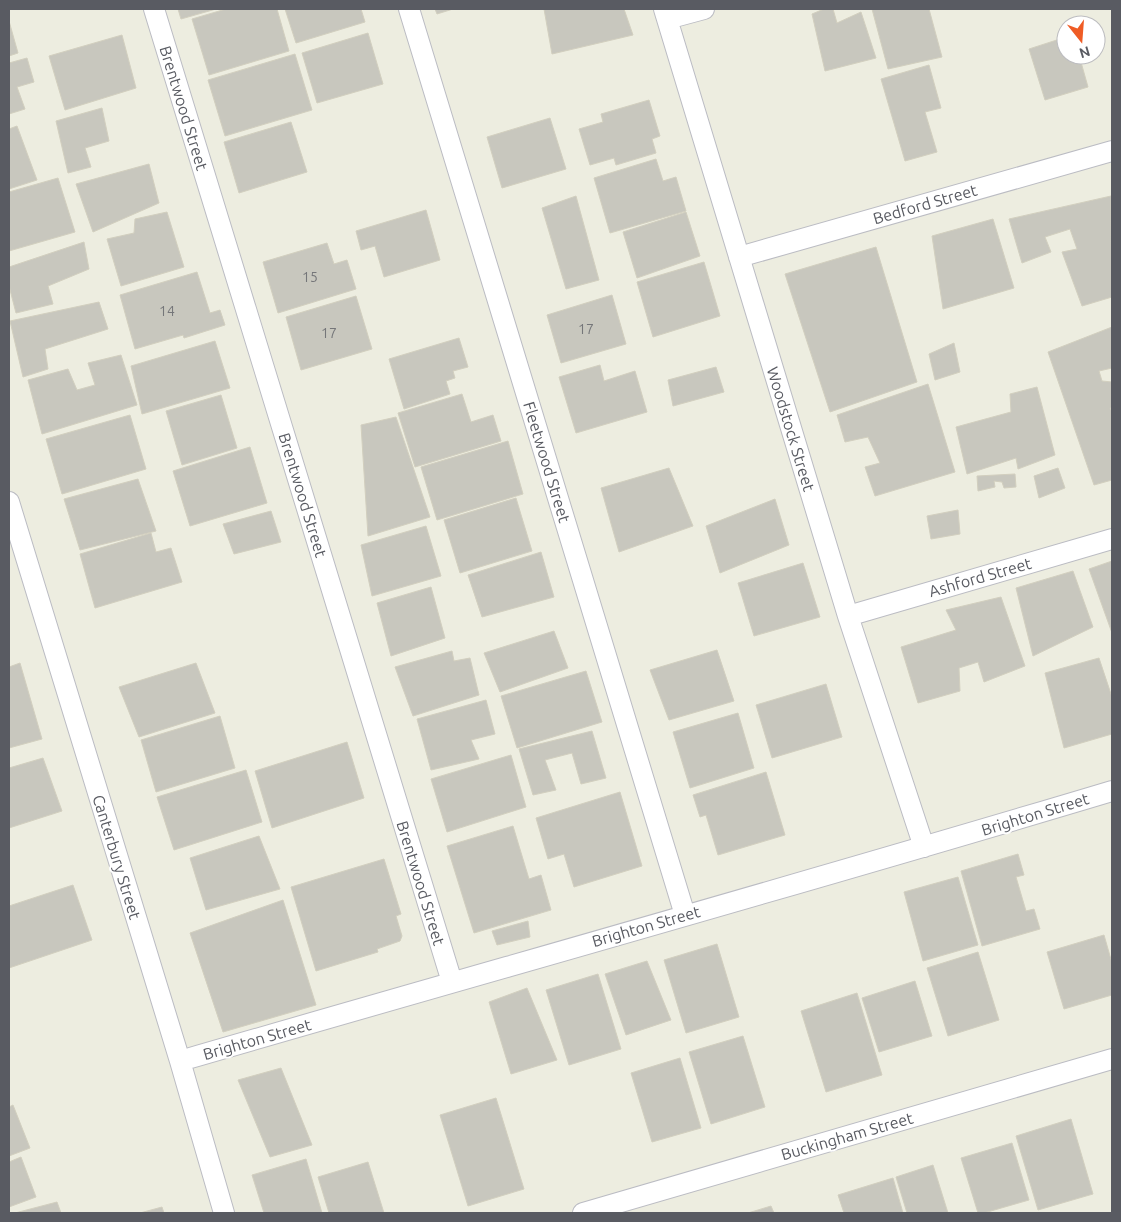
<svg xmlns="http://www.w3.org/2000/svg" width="1121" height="1222" font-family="Ubuntu,sans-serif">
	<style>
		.building { fill: #c8c7be; stroke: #d2cfbf }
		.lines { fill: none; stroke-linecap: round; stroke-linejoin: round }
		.minor-casing { stroke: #bbbcc3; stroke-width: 22 }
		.minor { stroke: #fff; stroke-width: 20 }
		.labels { text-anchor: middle; stroke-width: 4; stroke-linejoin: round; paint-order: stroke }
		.number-label { font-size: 14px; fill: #757679 }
		.street-label { font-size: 16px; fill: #595b62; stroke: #fff }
	</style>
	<rect width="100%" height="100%" fill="#edede0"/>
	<!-- building -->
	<path class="building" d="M178 9H216L181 19Z
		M226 9H277L289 51 209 75 192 19Z
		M285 9H361L365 22 296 43Z
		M435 9H453L437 14Z
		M544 9H624L633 35 552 54Z
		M824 9H833L837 23 861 12 876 58 825 71 812 14Z
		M872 9H929L942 57 888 69Z
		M9 21 18 53 9 56Z
		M368 33 383 84 317 103 302 53Z
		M122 35 136 88 65 110 49 56Z
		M1066 37V55H1079L1088 87 1045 100 1029 49Z
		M295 54 312 110 225 136 208 80Z
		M27 58 34 82 17 87 25 109 9 114V63Z
		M929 65 941 108 925 112 937 152 905 161 881 79Z
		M649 100 660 136 652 139 656 153 616 165 614 158 590 165 579 129 603 122 601 114Z
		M102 108 109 141 85 148 91 167 68 173 56 121Z
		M550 118 566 169 502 188 487 137Z
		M291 122 307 172 239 193 224 142Z
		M17 126 37 180 9 189V129Z
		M656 159 663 181 676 177 686 211 610 233 594 178Z
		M149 164 159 203 93 232 76 184Z
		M58 178 75 232 9 251V192Z
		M576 196 599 280 566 289 542 208Z
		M1111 196 1112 297 1082 306 1062 252 1077 249 1070 229 1045 237 1051 252 1022 263 1009 219Z
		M426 210 440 260 384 277 375 246 361 250 356 231Z
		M167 212 184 267 121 286 107 239 134 233 135 219Z
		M686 212 700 256 637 278 623 232Z
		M993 219 1014 288 943 309 932 236Z
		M84 242 89 269 48 286 53 304 16 313 9 286V267Z
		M327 243 334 264 347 260 356 289 278 313 263 262Z
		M876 247 917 382 830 412 785 274Z
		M704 262 720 316 653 337 637 282Z
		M197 272 210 313 220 310 225 325 184 338 183 335 135 349 120 295Z
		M612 295 626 344 561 363 547 315Z
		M356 296 372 349 301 370 286 317Z
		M99 302 108 329 45 349 48 369 23 377 10 321Z
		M1112 327V368L1099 371 1102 381 1112 382V408H1110L1112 412V480L1094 485 1048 352Z
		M459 338 468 367 453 371 455 378 446 381 450 394 404 409 389 359Z
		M215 341 230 388 142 414 131 366Z
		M954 343 960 372 935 380 929 354Z
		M121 355 137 405 42 434 28 380 68 369 77 390 95 385 88 363Z
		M600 365 604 381 635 371 647 412 576 433 559 377Z
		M716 367 724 392 673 406 668 380Z
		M928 384 955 472 875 496 865 467 880 463 868 437 845 442 837 415Z
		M1037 387 1055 455 1018 469 1016 458 967 474 956 427 1011 412 1010 394Z
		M462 394 471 422 493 415 501 441 415 467 398 413Z
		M221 395 237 448 182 465 166 411Z
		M130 415 146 469 62 494 46 439Z
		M396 417 430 517 368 536 361 425Z
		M508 441 523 494 437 520 421 467Z
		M250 447 267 503 190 526 173 471Z
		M669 468 693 526 619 552 601 488Z
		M1058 468 1065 488 1039 498 1034 476Z
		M1015 474 1016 487 1004 488 1002 482 994 481 995 487 978 491 977 476Z
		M138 479 156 531 80 550 64 499Z
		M516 498 532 551 460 573 444 520Z
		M775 499 789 545 720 573 706 526Z
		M958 510 960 534 931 539 927 516Z
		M271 511 281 542 234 554 223 524Z
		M426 526 441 576 372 596 361 545Z
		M151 533 156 552 171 548 182 582 95 608 80 554Z
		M541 552 554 597 482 617 468 575Z
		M1112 561V633L1089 569Z
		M803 563 820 617 754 636 738 583Z
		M1073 571 1093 627 1033 656 1016 588Z
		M431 587 445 638 391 656 377 603Z
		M1001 597 1025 666 984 682 978 662 959 668 960 691 918 703 901 647 956 630 946 610Z
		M554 631 568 668 500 692 484 653Z
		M717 650 734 701 669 720 650 670Z
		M452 651 454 661 470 658 479 695 413 716 395 667Z
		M1099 658 1112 697V734L1064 748 1045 673Z
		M20 663 42 739 9 748V667Z
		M196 663 215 713 139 737 119 687Z
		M586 671 602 722 517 748 501 696Z
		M826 684 842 737 772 758 756 705Z
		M486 700 495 734 471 740 479 759 431 770 417 719Z
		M738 713 754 768 690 788 673 732Z
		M220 716 235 768 156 792 141 740Z
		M592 731 606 778 581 784 572 753 545 760 556 790 533 795 519 749Z
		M347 742 364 798 272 828 255 771Z
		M511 755 526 807 447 832 431 779Z
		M43 758 62 811 9 828V768Z
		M246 770 262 822 174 850 157 797Z
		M766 772 785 835 718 855 706 815 700 817 693 795Z
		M620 792 642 866 574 887 564 854 548 859 536 818Z
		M513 826 529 879 541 875 551 910 474 933 447 846Z
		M259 836 280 889 206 910 190 858Z
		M1018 854 1024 875 1016 877 1026 911 1034 909 1040 929 982 946 961 871Z
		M384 859 401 914 396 916 402 936 400 941 377 949 378 952 316 971 291 887Z
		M958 877 978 945 923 961 904 892Z
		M73 885 92 940 9 968V906Z
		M283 900 316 1005 223 1032 190 933Z
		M528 921 530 937 497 945 492 931Z
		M1104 935 1112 963V995L1064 1009 1047 952Z
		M717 944 739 1017 686 1033 664 960Z
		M978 952 999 1020 948 1036 927 968Z
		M647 961 671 1020 626 1035 605 974Z
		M598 974 621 1049 569 1065 546 990Z
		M915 981 932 1036 879 1052 862 998Z
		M527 988 557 1060 511 1074 489 1002Z
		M857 993 882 1075 826 1092 801 1011Z
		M743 1036 765 1107 711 1124 689 1052Z
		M680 1058 701 1128 652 1142 631 1073Z
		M281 1068 312 1145 270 1157 238 1080Z
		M496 1098 524 1189 468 1206 440 1115Z
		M13 1105 30 1148 9 1156V1107Z
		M1071 1119 1093 1194 1038 1210 1016 1136Z
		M1012 1143 1029 1200 984 1213H978L961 1158Z
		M21 1157 36 1197 9 1207V1162Z
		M306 1159 322 1213H264L252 1175Z
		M368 1162 384 1213H329L318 1177Z
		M933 1165 948 1213H907L896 1177Z
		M893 1178 903 1213H844L838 1195Z
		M57 1202 61 1213H15Z
		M771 1206 774 1213H748Z
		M162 1207 164 1213H140Z"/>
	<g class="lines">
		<defs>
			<path id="minor" d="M154 9 452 982
				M409 9 685 915
				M664 9 848 616 924 847
				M667 19 704 9
				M739 257 1112 151
				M9 502 180 1061 224 1213
				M848 616 1112 539
				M180 1061C490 971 802 884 1112 791
				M583 1213 1112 1059"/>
		</defs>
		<!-- minor casing -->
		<use href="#minor" class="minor-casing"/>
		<!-- minor -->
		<use href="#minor" class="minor"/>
	</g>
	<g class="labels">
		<!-- number labels -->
		<g class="number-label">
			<text x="310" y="282">15</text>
			<text x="167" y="316">14</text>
			<text x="586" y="334">17</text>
			<text x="329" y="338">17</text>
		</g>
		<!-- street labels -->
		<g class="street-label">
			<text transform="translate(184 108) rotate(73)" y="6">Brentwood Street</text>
			<text transform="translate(925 204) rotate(-16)" y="6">Bedford Street</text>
			<text transform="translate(791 429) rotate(73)" y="6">Woodstock Street</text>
			<text transform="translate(547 462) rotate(73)" y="6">Fleetwood Street</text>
			<text transform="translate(303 495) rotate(73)" y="6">Brentwood Street</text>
			<text transform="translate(980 577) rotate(-16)" y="6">Ashford Street</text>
			<text transform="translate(1035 814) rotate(-17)" y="6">Brighton Street</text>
			<text transform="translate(117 857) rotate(73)" y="6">Canterbury Street</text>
			<text transform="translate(421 883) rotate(73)" y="6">Brentwood Street</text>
			<text transform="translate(646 926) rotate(-16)" y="6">Brighton Street</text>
			<text transform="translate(257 1039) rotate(-16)" y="6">Brighton Street</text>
			<text transform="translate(847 1136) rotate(-16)" y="6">Buckingham Street</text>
		</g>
	</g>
	<!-- border -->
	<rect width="1121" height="1222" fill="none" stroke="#595b62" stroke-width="20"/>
	<!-- north arrow -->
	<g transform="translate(1081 40) rotate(163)"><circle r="24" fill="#ffffff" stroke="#bdbdc0"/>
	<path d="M0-4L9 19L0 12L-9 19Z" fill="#ef5c25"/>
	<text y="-8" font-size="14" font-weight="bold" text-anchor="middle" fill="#595b62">N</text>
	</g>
</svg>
